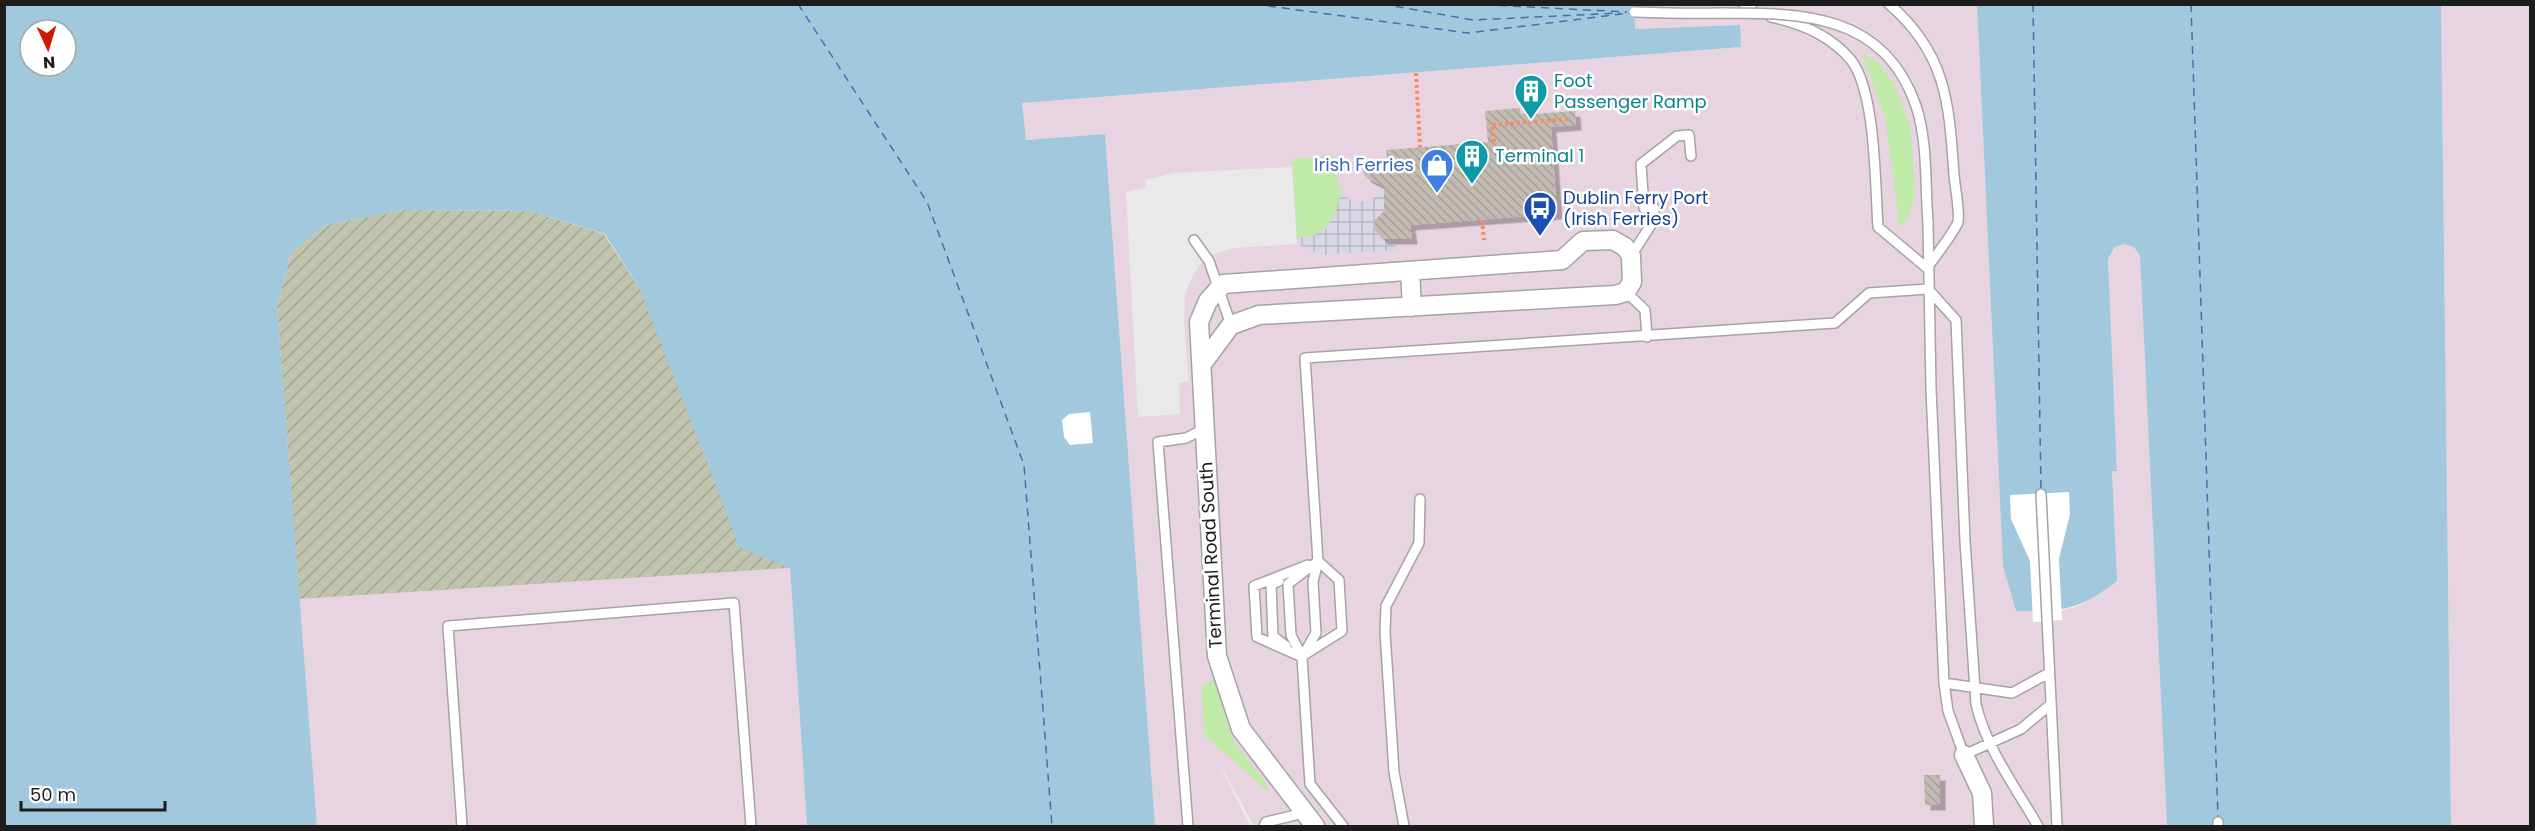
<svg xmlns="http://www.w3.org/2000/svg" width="2535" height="831" font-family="Poppins,sans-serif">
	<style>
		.industrial { fill: #e8d4e1 }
		.construction { fill: url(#construction-furrows) }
		.grass { fill: #bfeaa7 }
		.parking { fill: #e9e9e9 }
		.plaza { fill: url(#plaza-grid) }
		.water { fill: #a2c8dd; fill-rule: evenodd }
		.pier { fill: #fff }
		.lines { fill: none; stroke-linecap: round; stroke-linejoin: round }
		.ferry { stroke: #486eae; stroke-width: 1.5; stroke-dasharray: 8 6; stroke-linecap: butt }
		.building { fill: url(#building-back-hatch); filter: url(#shadow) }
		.service-casing { stroke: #a4a4a4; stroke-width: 12 }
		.minor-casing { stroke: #a4a4a4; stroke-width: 21 }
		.path { stroke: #fc8966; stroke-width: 4; stroke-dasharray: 3 3; stroke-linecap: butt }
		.service { stroke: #fff; stroke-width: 9 }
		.minor { stroke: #fff; stroke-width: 18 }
		.service-bridge-casing { stroke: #a4a4a4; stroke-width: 12; stroke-linecap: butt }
		.service-bridge { stroke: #fff; stroke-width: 9 }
		.labels { text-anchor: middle; stroke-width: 5; stroke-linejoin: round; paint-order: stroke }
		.culture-label { font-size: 18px; fill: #0d838f; stroke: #fff; text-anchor: start }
		.shop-label { font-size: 18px; fill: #366cbe; stroke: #fff; text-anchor: end }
		.transit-label { font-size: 18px; fill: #164399; stroke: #fff; text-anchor: start }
		.street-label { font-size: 18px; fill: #1d1d1d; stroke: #fff }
	</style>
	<defs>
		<pattern id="construction-furrows" width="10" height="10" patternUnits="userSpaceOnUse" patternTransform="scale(1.5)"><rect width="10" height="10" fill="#c0c3ae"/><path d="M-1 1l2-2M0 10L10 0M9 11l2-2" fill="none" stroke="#a5a795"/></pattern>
		<pattern id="plaza-grid" width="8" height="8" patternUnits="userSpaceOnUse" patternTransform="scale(1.5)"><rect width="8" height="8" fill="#d8d7e4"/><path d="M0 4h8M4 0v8" fill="none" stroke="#b9b8c3"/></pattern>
		<pattern id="building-back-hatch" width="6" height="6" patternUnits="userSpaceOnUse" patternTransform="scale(1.5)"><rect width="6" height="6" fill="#c3bbb2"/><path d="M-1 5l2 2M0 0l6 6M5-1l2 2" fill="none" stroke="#a7a099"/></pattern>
		<filter id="shadow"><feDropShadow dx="5.5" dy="5.5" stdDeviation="0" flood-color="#0004"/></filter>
	</defs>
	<rect width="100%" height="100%" fill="#eeece2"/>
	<!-- industrial -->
	<path class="industrial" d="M1634 5H1977L2003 566 2016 611H2062L2081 605 2116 581 2112 471 2117 470 2108 259 2114 248 2124 244 2134 247 2140 256 2167 826H1254L1217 759 1250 826H1155L1105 134 1025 140 1022 103 1741 47 1739 25 1634 29Z
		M2441 5H2530V826H2451Z
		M790 568 807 826H317L299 599Z"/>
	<!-- construction -->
	<path class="construction" d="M403 210 530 211 604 234 640 289 790 568 299 599 277 306 291 253 325 225Z"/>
	<!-- grass -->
	<path class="grass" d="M1861 52 1878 62 1894 84 1910 126 1916 194 1908 218 1900 228 1885 117Z
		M1335 156 1337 181 1342 190C1334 220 1330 234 1297 238L1292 159Z
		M1214 680 1233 741 1268 785 1267 791 1205 735 1201 686Z"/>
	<!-- parking -->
	<path class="parking" d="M1292 167 1297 244 1235 248 1217 253 1201 263 1191 279 1185 295 1184 322 1189 381 1179 383 1180 414 1138 417 1126 192 1146 188 1145 180 1174 173Z"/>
	<!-- plaza -->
	<path class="plaza" d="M1342 190 1349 199 1357 202 1371 200 1384 190V211L1375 220 1374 228 1383 239 1394 241 1398 250 1322 255 1297 244V238L1311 236 1326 229 1334 217Z"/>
	<!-- water -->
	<path class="water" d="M1634 4 1635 29 1740 25 1741 47 1022 103 1026 140 1105 134 1155 826H807L790 568 740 548 640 289 605 234 530 211 403 210 325 225 291 253 277 306 317 826H5V5ZM30 30H66V66H30Z
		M1977 5H2441L2451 826H2167L2140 256 2134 247 2124 244 2114 248 2108 259 2117 471H2112L2117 581C2079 610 2062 612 2016 611L2003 566Z"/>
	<!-- pier -->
	<path class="pier" d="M1090 412 1093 443 1070 445 1064 437 1062 420 1069 414Z
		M2069 492 2070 514 2059 559 2062 620 2033 622 2030 561 2011 519 2010 495Z"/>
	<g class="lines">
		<!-- ferry -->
		<path class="ferry" d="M798 4 927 202 1024 465 1052 826
			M1254 4 1468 33 1630 13
			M1382 4 1473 20 1620 13
			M1471 4 1627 12
			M2033 4 2041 490
			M2191 4 2218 819"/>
	</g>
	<!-- building -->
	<path class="building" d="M1520 108 1521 115 1575 111 1576 125 1551 127 1557 214 1410 225 1412 239H1383L1374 229 1375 220 1384 211V186L1367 178 1363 173 1365 165 1374 159 1387 158 1386 150 1488 142 1485 111Z
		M1924 775H1940V805H1925Z"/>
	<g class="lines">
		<defs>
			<path id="service" d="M1889 4C1947 54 1949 104 1954 175 1955 187 1960 211 1958 222 1955 231 1934 258 1927 268
				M1742 11 1752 4
				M1771 17C1800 23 1831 36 1851 60 1876 92 1875 185 1878 227L1927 268
				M1928 223 1931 389 1944 683 1948 711 1964 755 2021 729 2051 704
				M1194 240 1209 261 1231 325
				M1631 256 1654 220V208H1644L1641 164 1677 136 1689 135 1691 156
				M1928 289 1956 320 1965 541 1976 704C1986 748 2016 788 2038 826
				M1626 292 1645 310 1647 337
				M2041 494 2057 826
				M1318 561 1288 584 1291 635 1302 657 1310 784 1343 826
				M1279 581 1271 585 1273 636 1286 646
				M1304 655 1342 631 1339 580 1318 561
				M1302 657 1316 633 1313 582 1318 561 1305 358 1835 323 1869 293 1928 289
				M1302 657 1257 637 1254 586 1308 565
				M1944 683 2012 693 2049 673
				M2218 822V826
				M462 826 448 626 734 603 751 826
				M1188 826 1158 442 1186 438 1204 429
				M1264 826 1266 822 1304 813
				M1404 826 1394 772 1385 632 1386 606 1419 543 1420 499"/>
			<path id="minor" d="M1410 271 1412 307
				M1202 364 1231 325 1259 315 1615 295 1626 292 1632 282 1631 256 1625 247 1613 240 1583 241 1562 260 1223 284 1208 301 1199 322 1217 656 1241 729 1315 826
				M1964 755 1982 793 1984 826"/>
		</defs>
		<!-- service casing -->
		<use href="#service" class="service-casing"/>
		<!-- minor casing -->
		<use href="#minor" class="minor-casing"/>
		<!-- path -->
		<path class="path" d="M1416 73 1420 147
			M1494 142 1492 125 1568 119
			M1482 220 1484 240"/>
		<!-- service -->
		<use href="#service" class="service"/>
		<!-- minor -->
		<use href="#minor" class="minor"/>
		<defs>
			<path id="service-bridge" d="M1634 12C1662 13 1691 14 1720 13 1802 13 1884 13 1916 106 1928 142 1925 186 1928 223"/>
		</defs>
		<!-- service-bridge casing -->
		<use href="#service-bridge" class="service-bridge-casing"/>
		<!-- service-bridge -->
		<use href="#service-bridge" class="service-bridge"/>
	</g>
	<!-- icons -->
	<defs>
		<symbol id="building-pin" viewBox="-11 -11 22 30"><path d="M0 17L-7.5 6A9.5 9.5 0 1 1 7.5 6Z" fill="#0f9aa8" stroke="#fff"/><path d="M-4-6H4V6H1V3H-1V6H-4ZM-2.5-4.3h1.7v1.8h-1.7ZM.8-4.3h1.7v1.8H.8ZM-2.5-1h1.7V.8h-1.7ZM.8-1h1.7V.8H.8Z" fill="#fff"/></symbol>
		<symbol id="shop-pin" viewBox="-11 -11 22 30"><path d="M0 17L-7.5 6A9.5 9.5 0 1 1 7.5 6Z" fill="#3f7fe0" stroke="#fff"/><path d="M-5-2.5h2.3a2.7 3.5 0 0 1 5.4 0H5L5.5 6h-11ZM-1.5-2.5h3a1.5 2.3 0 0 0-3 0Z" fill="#fff"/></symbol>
		<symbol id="bus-pin" viewBox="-11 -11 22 30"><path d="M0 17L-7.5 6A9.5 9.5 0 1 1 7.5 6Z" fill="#1a4fb4" stroke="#fff"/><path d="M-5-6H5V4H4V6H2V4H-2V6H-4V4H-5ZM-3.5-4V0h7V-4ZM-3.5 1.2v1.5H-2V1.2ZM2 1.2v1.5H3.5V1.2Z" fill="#fff"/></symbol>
	</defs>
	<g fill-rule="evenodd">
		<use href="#building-pin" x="1512" y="72" width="38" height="52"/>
		<use href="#building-pin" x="1453" y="137" width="38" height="52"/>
		<use href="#shop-pin" x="1418" y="146" width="38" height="52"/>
		<use href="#bus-pin" x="1521" y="189" width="38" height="52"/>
	</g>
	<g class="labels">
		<!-- culture labels -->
		<g class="culture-label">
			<text x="1554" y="87">Foot<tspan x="1554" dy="21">Passenger Ramp</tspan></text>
			<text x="1495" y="162">Terminal 1</text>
		</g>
		<!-- shop labels -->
		<g class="shop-label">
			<text x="1414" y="171">Irish Ferries</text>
		</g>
		<!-- transit labels -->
		<g class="transit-label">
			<text x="1563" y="204">Dublin Ferry Port<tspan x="1563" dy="21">(Irish Ferries)</tspan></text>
		</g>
		<!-- street labels -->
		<g class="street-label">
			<text transform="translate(1211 555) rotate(-93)" y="6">Terminal Road South</text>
		</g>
	</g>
	<!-- border -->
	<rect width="2535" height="831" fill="none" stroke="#1d1d1d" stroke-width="12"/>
	<!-- north arrow -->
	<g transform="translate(48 48) rotate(176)"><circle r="28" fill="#ffffff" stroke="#a5a5a5" stroke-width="1.5"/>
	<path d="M0-4.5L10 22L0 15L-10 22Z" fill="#ca1a00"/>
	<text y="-9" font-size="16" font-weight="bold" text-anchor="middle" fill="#1d1d1d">N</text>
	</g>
	<!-- scale -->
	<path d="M21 801v9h144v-9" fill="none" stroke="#1d1d1d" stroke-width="3"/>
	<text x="30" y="801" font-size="18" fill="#1d1d1d" stroke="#ffffff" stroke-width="4.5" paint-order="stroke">50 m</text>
</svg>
